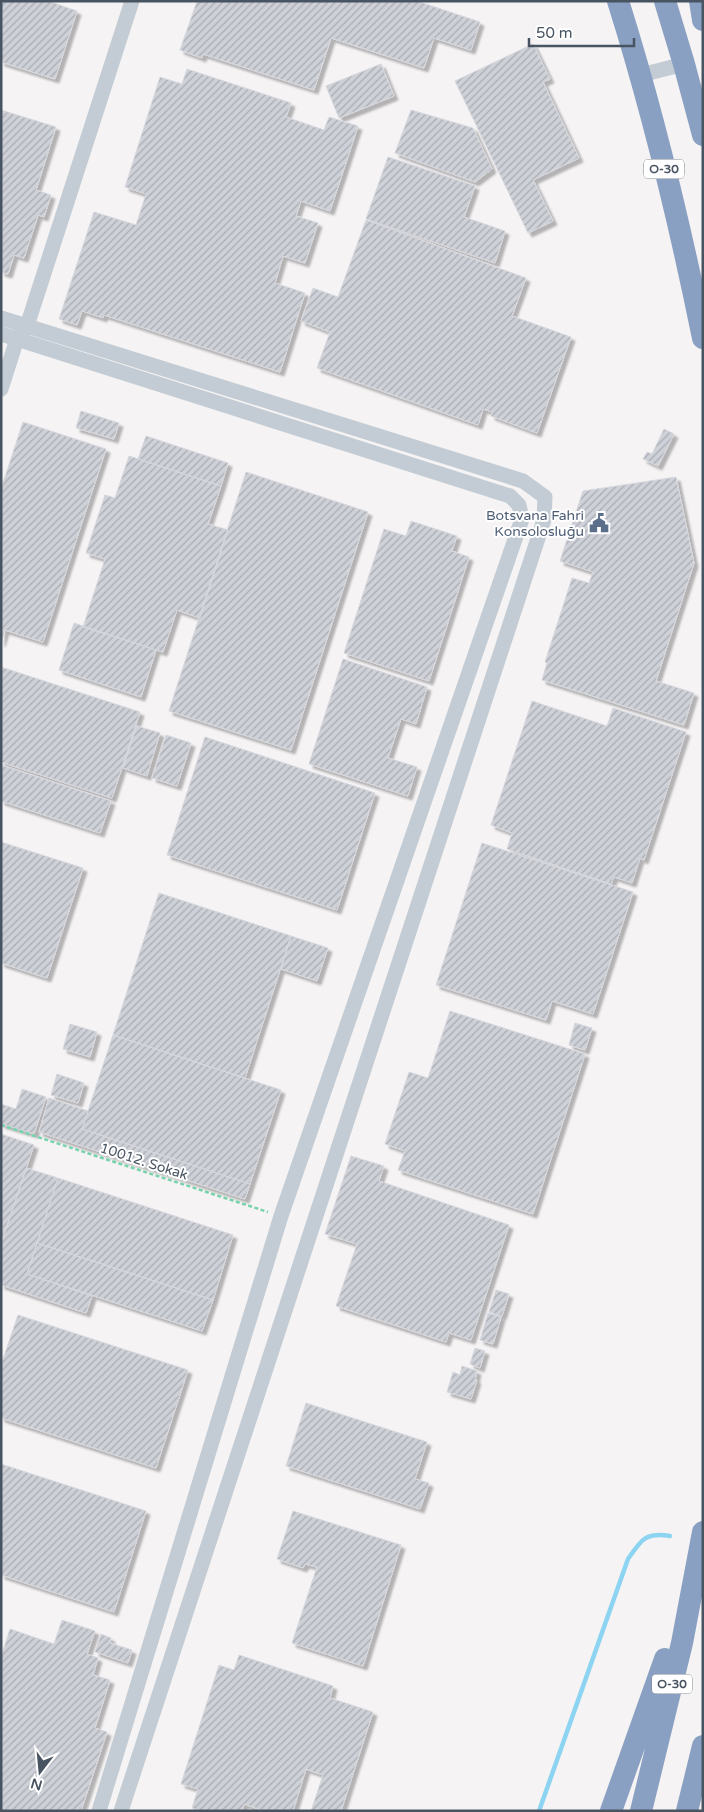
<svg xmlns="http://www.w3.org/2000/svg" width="704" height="1812" font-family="'Varela Round',sans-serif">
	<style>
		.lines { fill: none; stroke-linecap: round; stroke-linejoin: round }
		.stream { stroke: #8cd4f1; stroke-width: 4.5 }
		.building { fill: url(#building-hatch); stroke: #d7d8de; filter: url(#shadow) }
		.path { stroke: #77d3ad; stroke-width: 2.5; stroke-dasharray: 4 2.5; stroke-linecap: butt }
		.minor { stroke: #c3ccd4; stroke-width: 15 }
		.highway { stroke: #89a0c3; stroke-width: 22 }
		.labels { text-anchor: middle; stroke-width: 4; stroke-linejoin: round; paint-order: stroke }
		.shield { fill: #fff; stroke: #808791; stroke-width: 1 }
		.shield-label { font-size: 12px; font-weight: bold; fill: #495462 }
		.service-label { font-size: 14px; fill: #4e5e75; stroke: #fff; text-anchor: end }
		.street-label { font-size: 14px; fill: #495462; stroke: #fff }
	</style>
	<defs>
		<pattern id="building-hatch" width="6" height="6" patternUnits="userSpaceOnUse" patternTransform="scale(1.25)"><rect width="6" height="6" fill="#cfd1d8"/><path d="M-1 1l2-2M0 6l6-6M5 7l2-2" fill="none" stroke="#aaacb3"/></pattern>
		<filter id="shadow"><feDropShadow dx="4" dy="4" stdDeviation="1" flood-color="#0004"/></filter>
	</defs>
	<rect width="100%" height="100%" fill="#f5f3f3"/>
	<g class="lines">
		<!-- stream -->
		<path class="stream" d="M539 1811 628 1559C641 1540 645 1532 670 1536"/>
	</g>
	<!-- building -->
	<path class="building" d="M1 1H48L77 11 55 79 1 62Z
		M197 1H417L480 22 471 50 434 38 424 68 331 38 314 90 203 54 202 58 180 50Z
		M533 44 550 79 543 82 579 158 533 180 553 221 528 233 455 81Z
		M381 64 394 96 339 118 326 86Z
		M187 69 291 103 286 117 324 130 329 117 358 126 330 211 301 201 296 216 318 223 305 263 283 256 275 283 305 293 280 372 104 315 103 318 82 311 77 325 59 319 94 212 136 225 146 194 125 187 160 77 182 84Z
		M1 110 56 127 36 190 51 195 44 217 38 215 24 258 14 255 8 274 1 272Z
		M411 110 473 128 492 169 475 182 395 153Z
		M388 157 475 186 464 217 505 231 495 263 366 219Z
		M366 220 526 278 512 316 571 337 537 433 491 416 492 412 483 409 478 425 317 368 330 332 301 321 313 288 338 297Z
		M81 411 119 423 114 439 76 428Z
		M23 422 106 449 43 642 5 630 1 643V489Z
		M664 429 674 434 658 466 643 459 647 452 652 454Z
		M146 436 228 463 221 486 138 459Z
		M129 456 221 486 208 524 228 530 200 618 177 610 163 652 83 627 105 559 86 553 105 495 115 498Z
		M246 472 368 512 291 750 169 711Z
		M676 477 694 563 656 681 694 693 684 725 542 680 547 663 545 662 572 578 589 583 593 572 560 561 583 491Z
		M411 521 457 536 452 551 469 557 429 681 344 653 384 529 406 536Z
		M74 623 156 650 141 697 59 670Z
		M343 659 427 687 416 724 401 719 388 758 417 767 408 796 309 764Z
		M1 667 140 712 112 798 1 762Z
		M532 701 607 726 613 708 686 732 644 860 640 858 632 883 614 877 611 884 507 849 512 833 491 825Z
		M137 726 160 733 147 776 123 768Z
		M166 735 191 743 177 786 152 778Z
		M205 737 375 793 337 910 167 855Z
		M1 765 111 801 100 833 1 801Z
		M1 842 83 868 47 978 1 963Z
		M482 843 633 892 593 1014 552 1001 546 1020 436 985Z
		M159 893 291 936 245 1078 113 1035Z
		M291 936 328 948 317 981 281 969Z
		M450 1011 585 1054 533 1214 398 1170 405 1151 385 1144 409 1072 428 1078Z
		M575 1023 592 1028 585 1050 569 1045Z
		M70 1024 97 1032 90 1057 63 1049Z
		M113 1035 281 1090 250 1184 82 1129Z
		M57 1074 84 1083 78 1103 51 1095Z
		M22 1089 46 1097 34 1134 1 1124V1104L16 1109Z
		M49 1098 88 1111 82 1129 250 1184 245 1199 39 1132Z
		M1 1134 34 1145 1 1244Z
		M351 1156 384 1166 379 1181 509 1225 471 1340 449 1333 446 1342 336 1306 357 1244 325 1234Z
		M26 1168 58 1178 27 1274 92 1296 86 1313 1 1285V1244Z
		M58 1178 233 1235 213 1300 37 1243Z
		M37 1243 213 1300 202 1331 27 1274Z
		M496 1290 509 1294 502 1316 489 1312Z
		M488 1313 501 1317 493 1344 480 1340Z
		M18 1315 188 1370 156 1468 1 1418V1365Z
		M475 1348 485 1351 480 1368 470 1364Z
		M462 1366 477 1371 475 1380H477L471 1399 447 1392 453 1372 460 1375Z
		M306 1403 427 1442 415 1479 429 1483 420 1509 286 1466Z
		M1 1464 146 1511 114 1612 1 1575Z
		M293 1511 401 1545 363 1666 292 1643 317 1567 305 1564 303 1568 277 1559Z
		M62 1620 95 1631 87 1654 98 1658 93 1675 110 1680 95 1728 107 1732 81 1811H1V1657L10 1629 54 1644Z
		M101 1634 111 1638 110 1643 132 1650 128 1663 95 1652Z
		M239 1655 333 1686 330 1698 373 1712 341 1811H311L323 1775 306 1769 293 1811H264L244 1804 242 1811H201L192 1808 198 1789 181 1784 219 1665 234 1670Z"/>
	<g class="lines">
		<!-- path -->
		<path class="path" d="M1 1125 268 1212"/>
		<!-- minor -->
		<path class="minor" d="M641 75 684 64
			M1 318 523 481 545 497 544 520 121 1811
			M1 334 510 496 519 505 522 519 281 1216 99 1811
			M1 389 17 339 27 326 132 1"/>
		<!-- highway -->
		<path class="highway" d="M618 1C653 112 680 225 703 338
			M665 1 684 64 703 135
			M700 1 703 20
			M611 1811 665 1659
			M641 1811 682 1643 703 1532
			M687 1811 703 1746"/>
	</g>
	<!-- icons -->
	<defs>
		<symbol id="civic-bare" viewBox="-9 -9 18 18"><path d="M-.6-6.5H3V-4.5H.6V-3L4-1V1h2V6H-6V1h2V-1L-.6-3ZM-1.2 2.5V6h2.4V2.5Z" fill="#5c6f8a" stroke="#fff" stroke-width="2.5" paint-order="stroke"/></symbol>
	</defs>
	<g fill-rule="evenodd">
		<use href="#civic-bare" x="585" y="509" width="28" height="28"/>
	</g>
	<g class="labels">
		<!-- shield labels -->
		<g class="shield">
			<rect x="644" y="159.5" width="40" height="19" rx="4"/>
			<rect x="652" y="1674.5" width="40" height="19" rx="4"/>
		</g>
		<g class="shield-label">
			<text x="664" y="173">O-30</text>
			<text x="672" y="1688">O-30</text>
		</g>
		<!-- service labels -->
		<g class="service-label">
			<text x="584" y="520">Botsvana Fahri<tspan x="584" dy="16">Konsolosluğu</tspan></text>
		</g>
		<!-- street labels -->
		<g class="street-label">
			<text transform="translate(144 1161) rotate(18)" y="5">10012. Sokak</text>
		</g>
	</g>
	<!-- border -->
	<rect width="704" height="1812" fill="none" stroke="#495462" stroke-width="5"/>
	<!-- north arrow -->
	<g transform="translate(40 1772) rotate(196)" stroke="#ffffff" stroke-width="4" paint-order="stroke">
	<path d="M0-4L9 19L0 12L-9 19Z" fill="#495462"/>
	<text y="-8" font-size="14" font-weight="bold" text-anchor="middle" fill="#495462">N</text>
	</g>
	<!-- scale -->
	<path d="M529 38v8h105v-8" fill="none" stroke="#495462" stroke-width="2.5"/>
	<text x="536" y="38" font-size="15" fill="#495462" stroke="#ffffff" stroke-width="4" paint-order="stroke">50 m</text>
</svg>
